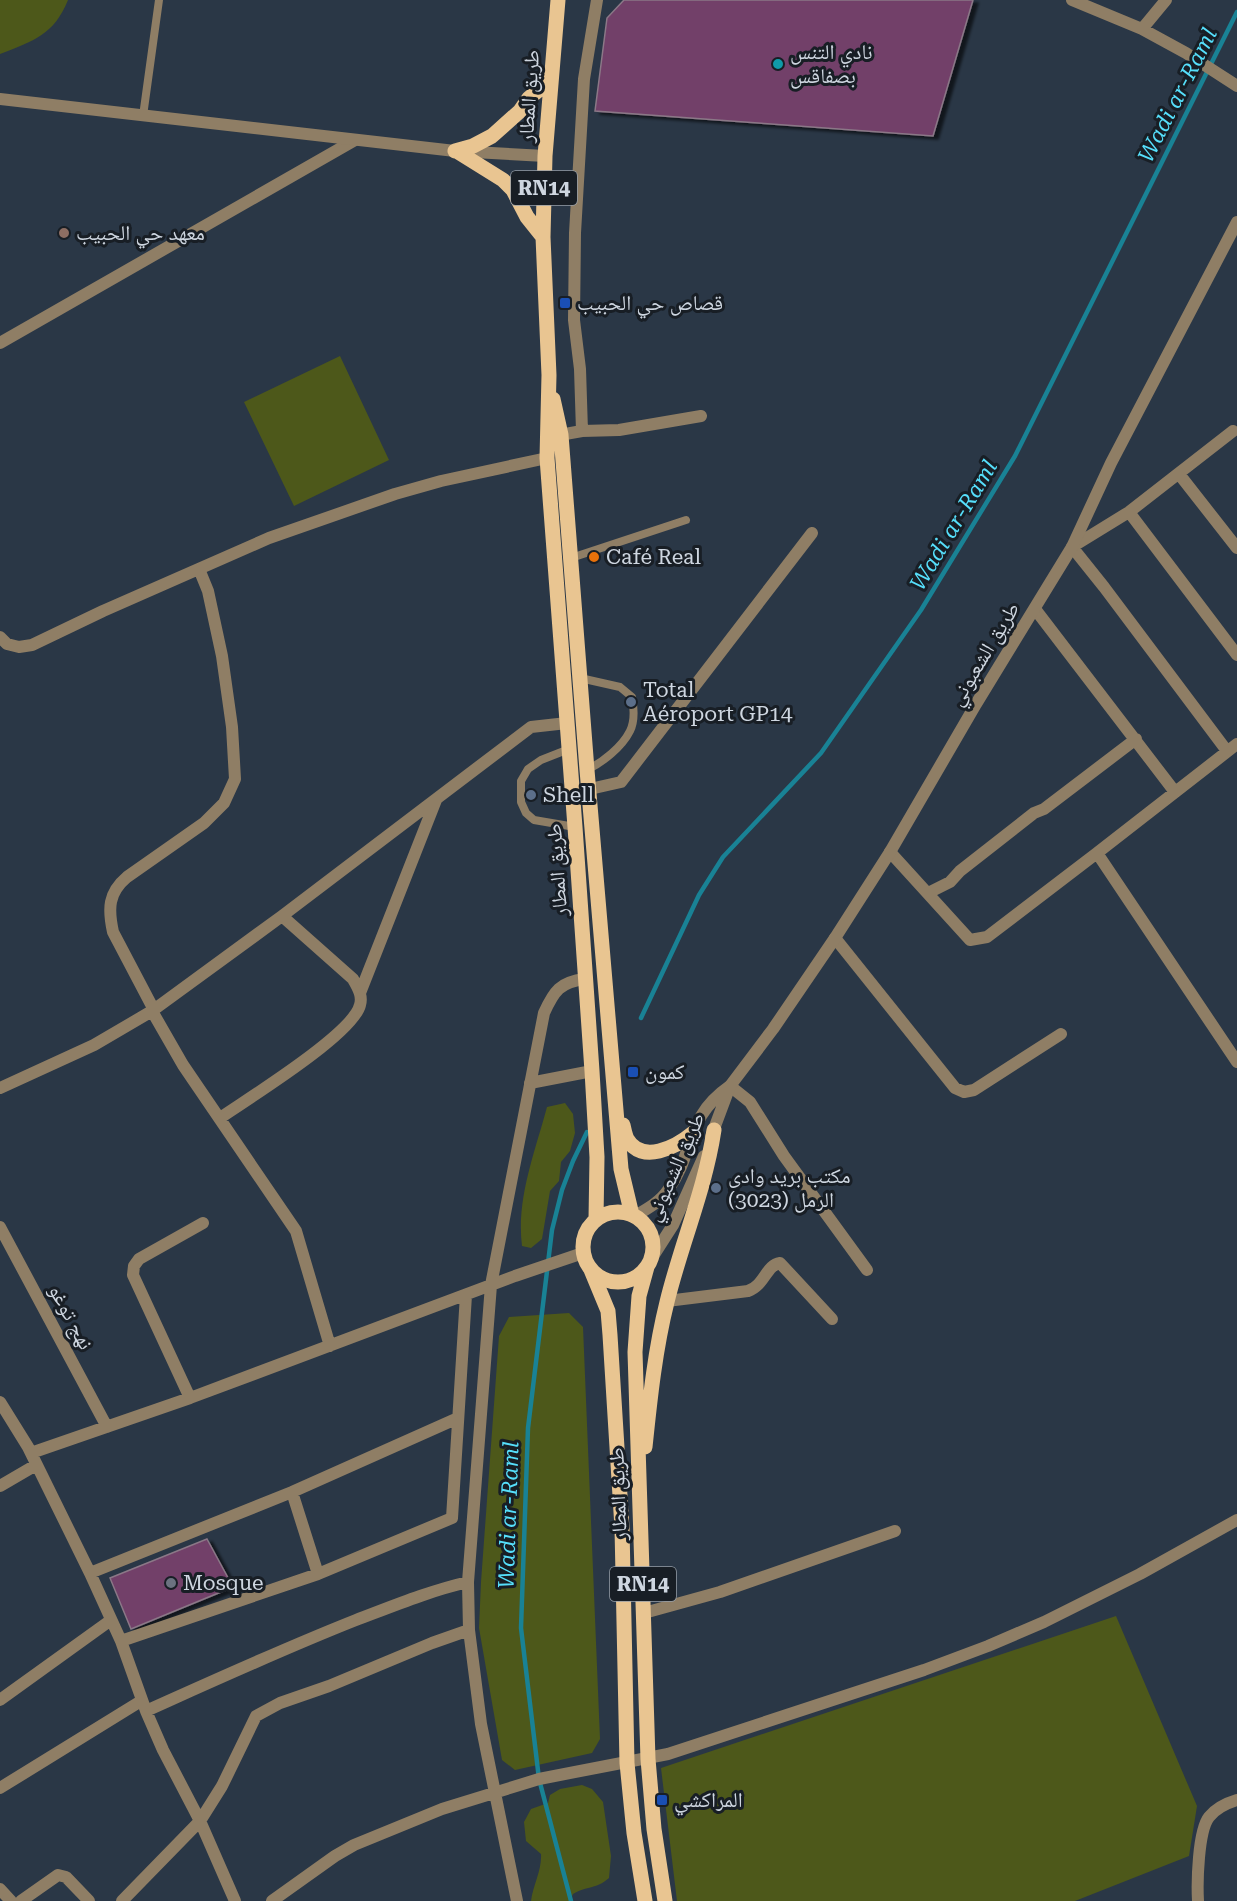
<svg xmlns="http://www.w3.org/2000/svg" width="1237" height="1901" font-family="'Roboto Serif','Noto Naskh Arabic',serif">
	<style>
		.green { fill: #4d581a }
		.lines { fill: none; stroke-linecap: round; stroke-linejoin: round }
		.stream { stroke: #198295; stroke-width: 4.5 }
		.building { fill: #723f69; stroke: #8b7887; stroke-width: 1.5; filter: url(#shadow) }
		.service { stroke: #8f7e65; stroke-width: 8 }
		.minor { stroke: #8f7e65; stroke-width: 12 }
		.tertiary { stroke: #8f7e65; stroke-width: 12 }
		.primary { stroke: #e9c591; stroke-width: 15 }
		.culture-dot { fill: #0f9aa8; stroke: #181e25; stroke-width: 2 }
		.education-dot { fill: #8d6e63; stroke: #181e25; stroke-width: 2 }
		.transit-dot { fill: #1a4fb4; stroke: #181e25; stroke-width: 2 }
		.food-dot { fill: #e8710a; stroke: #181e25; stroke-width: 2 }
		.service-dot { fill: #5c6f8a; stroke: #181e25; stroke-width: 2 }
		.worship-dot { fill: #6b7280; stroke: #181e25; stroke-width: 2 }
		.labels { text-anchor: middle; stroke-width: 6; stroke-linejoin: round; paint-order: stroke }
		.shield { fill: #181e25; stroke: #979fa8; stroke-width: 1.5 }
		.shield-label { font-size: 20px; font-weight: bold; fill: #ced6e0 }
		.poi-label { font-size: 21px; fill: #ced6e0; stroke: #181e25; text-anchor: start }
		.street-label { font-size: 21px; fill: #ced6e0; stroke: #181e25 }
		.water-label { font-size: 22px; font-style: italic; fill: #56dffb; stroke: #181e25 }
	</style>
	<defs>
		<filter id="shadow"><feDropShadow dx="5" dy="3" stdDeviation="1.5" flood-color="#0009"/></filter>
	</defs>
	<rect width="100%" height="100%" fill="#2a3746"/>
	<!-- green -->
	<path class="green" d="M0 0H68C54 35 33 41 0 54Z
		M340 356 389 460 294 506 244 402Z
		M565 1103 573 1114 575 1133 570 1151 561 1162 559 1181 550 1191 542 1239 531 1248 522 1246C516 1199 535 1152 547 1107Z
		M569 1313 583 1327 600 1739 592 1753 515 1770 502 1760 479 1628 481 1582 499 1336 509 1317Z
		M1116 1616 1197 1806 1189 1856 1075 1901H677L661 1768Z
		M582 1785 592 1789 603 1802 611 1856 609 1878C595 1890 588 1885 573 1894L570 1901H531C533 1885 542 1870 541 1854L526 1841 524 1822 531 1809 548 1803 550 1795 560 1789Z"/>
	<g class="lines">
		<!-- stream -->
		<path class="stream" d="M641 1018 699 895 723 857 821 753 921 610 1015 456 1237 12
			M571 1901 539 1779 521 1628 528 1428 552 1230 562 1190 573 1161 587 1132"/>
	</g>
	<!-- building -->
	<path class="building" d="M624 0H973L933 136 595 111 607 18Z
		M207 1539 233 1587 131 1629 110 1578Z"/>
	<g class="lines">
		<!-- service -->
		<path class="service" d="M143 116 159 0
			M571 558 686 520
			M580 678 620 687 632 697C634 708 635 721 630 731 622 747 603 762 587 770
			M569 749 541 760 528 769 521 781V802L526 813 534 820 575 827"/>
		<!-- minor -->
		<path class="minor" d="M1072 0 1142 29 1186 53 1237 86
			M1142 29 1166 0
			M0 343 355 140
			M582 431 619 430 701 416
			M554 436 582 431 580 369 574 320 575 233 584 79 597 0
			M1179 474 1237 548
			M1129 512 1237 655
			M1035 609 1175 792
			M0 637 7 644 19 647 32 645 103 611 269 538 395 494 441 481 547 458
			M1237 744 1097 853 1237 1062
			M1227 751 1104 587 1072 547 1129 512 1233 431
			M581 791 621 782 812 533
			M890 852 970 940 987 937 1097 853
			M928 893 950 882 960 871 1034 813 1044 809 1136 739
			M835 938 955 1088 964 1092 974 1090 1061 1034
			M360 993 436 800
			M154 1010 113 932C108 909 108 893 127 877L204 823 224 803 235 779 232 727 222 656 208 591 199 569
			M530 1083 592 1071
			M730 1086 750 1102 784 1156 867 1270
			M0 1088 94 1045 152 1011
			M220 1118C249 1098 353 1034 360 1005 363 995 357 987 353 979L282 916
			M0 1227 107 1427
			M667 1301 748 1291C765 1285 766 1265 780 1263L832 1319
			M330 1346 296 1231 183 1065 152 1011 282 916 531 727 567 723
			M190 1398 133 1275 134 1266 139 1259 203 1223
			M0 1402 28 1447 90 1573 121 1641 146 1711 163 1750 200 1821 235 1901
			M31 1453 190 1398 515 1276 583 1253
			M0 1486 36 1465
			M292 1492 318 1574
			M90 1573 292 1492 458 1418
			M644 1613 720 1592 895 1531
			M469 1630 468 1582 491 1285 544 1013C554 991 560 982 585 979
			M121 1641 318 1574 452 1518 466 1295
			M0 1700 111 1620
			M146 1711C215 1680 285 1648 356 1620 393 1606 429 1591 468 1582
			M0 1788 141 1701
			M0 1889 11 1901
			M21 1901 58 1875 66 1877 89 1901
			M122 1901 200 1821 222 1786 256 1716 280 1703 329 1686 432 1643 469 1630 481 1724 517 1901
			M272 1901 335 1856 354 1845 442 1809 539 1779 668 1754 924 1670 988 1646 1044 1622 1140 1574 1237 1520
			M1198 1901C1197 1883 1198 1831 1209 1817 1216 1808 1227 1803 1237 1800"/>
		<!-- tertiary -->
		<path class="tertiary" d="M0 99 455 151 545 156
			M711 1137 730 1086 773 1029 835 938 890 852 976 704 1072 547 1111 463 1237 222
			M635 1216C647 1209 660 1202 668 1190 696 1151 684 1118 730 1086
			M650 1261 673 1225 704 1156"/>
		<!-- primary -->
		<path class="primary" d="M558 0 545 156 543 237 549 375 547 458 575 827 592 1071 597 1157 596 1219
			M455 151 473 146 492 136 520 111 529 98 550 81
			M458 152 503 180 513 190 527 217 543 237
			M553 399 561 435 587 770 621 1169 632 1215
			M623 1125C624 1129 625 1135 627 1139 642 1165 676 1147 693 1133
			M583 1247a35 35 0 1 1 70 0a35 35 0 1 1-70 0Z
			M647 1267 639 1296 635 1352 648 1759 654 1829 665 1901
			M591 1270 608 1311 610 1335 622 1528 627 1763 634 1833 645 1901
			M645 1447C650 1399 655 1350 667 1302 681 1244 705 1190 714 1130"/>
	</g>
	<!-- markers -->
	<circle class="culture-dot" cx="778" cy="64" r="6"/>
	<circle class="education-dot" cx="64" cy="233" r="6"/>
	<g class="transit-dot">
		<rect x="559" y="297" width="12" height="12" rx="3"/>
		<rect x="627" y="1066" width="12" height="12" rx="3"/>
		<rect x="656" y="1794" width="12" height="12" rx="3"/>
	</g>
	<circle class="food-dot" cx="594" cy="557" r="6"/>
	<g class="service-dot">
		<circle cx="631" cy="702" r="6"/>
		<circle cx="531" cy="795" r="6"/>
		<circle cx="716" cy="1188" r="6"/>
	</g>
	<circle class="worship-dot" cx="171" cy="1583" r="6"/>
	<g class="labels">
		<!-- shield labels -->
		<g class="shield">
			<rect x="511" y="171" width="66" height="34" rx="4.5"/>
			<rect x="610" y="1567" width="66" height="34" rx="4.5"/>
		</g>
		<g class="shield-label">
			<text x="544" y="195">RN14</text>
			<text x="643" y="1591">RN14</text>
		</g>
		<!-- poi labels -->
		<g class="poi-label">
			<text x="790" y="59">نادي التنس<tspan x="790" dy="24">بصفاقس</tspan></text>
			<text x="76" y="240">معهد حي الحبيب</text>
			<text x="577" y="310">قصاص حي الحبيب</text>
			<text x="606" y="564">Café Real</text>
			<text x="643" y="697">Total<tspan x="643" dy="24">Aéroport GP14</tspan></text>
			<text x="543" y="802">Shell</text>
			<text x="645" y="1079">كمون</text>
			<text x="728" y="1183">مكتب بريد وادي<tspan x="728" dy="24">الرمل (3023)</tspan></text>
			<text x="183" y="1590">Mosque</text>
			<text x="674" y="1807">المراكشي</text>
		</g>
		<!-- street labels -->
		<g class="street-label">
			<text transform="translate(529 96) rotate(-86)" y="7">طريق المطار</text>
			<text transform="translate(984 654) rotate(-59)" y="7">طريق الشعبوني</text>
			<text transform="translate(557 870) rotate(-94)" y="7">طريق المطار</text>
			<text transform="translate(675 1167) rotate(-66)" y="7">طريق الشعبوني</text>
			<text transform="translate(71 1317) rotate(62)" y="7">نهج توغو</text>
			<text transform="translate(618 1494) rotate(-92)" y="7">طريق المطار</text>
		</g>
		<!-- water labels -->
		<g class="water-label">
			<text transform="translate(1177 95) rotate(-63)" y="8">Wadi ar-Raml</text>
			<text transform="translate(953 525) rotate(-59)" y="8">Wadi ar-Raml</text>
			<text transform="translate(508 1515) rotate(-88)" y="8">Wadi ar-Raml</text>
		</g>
	</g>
</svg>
